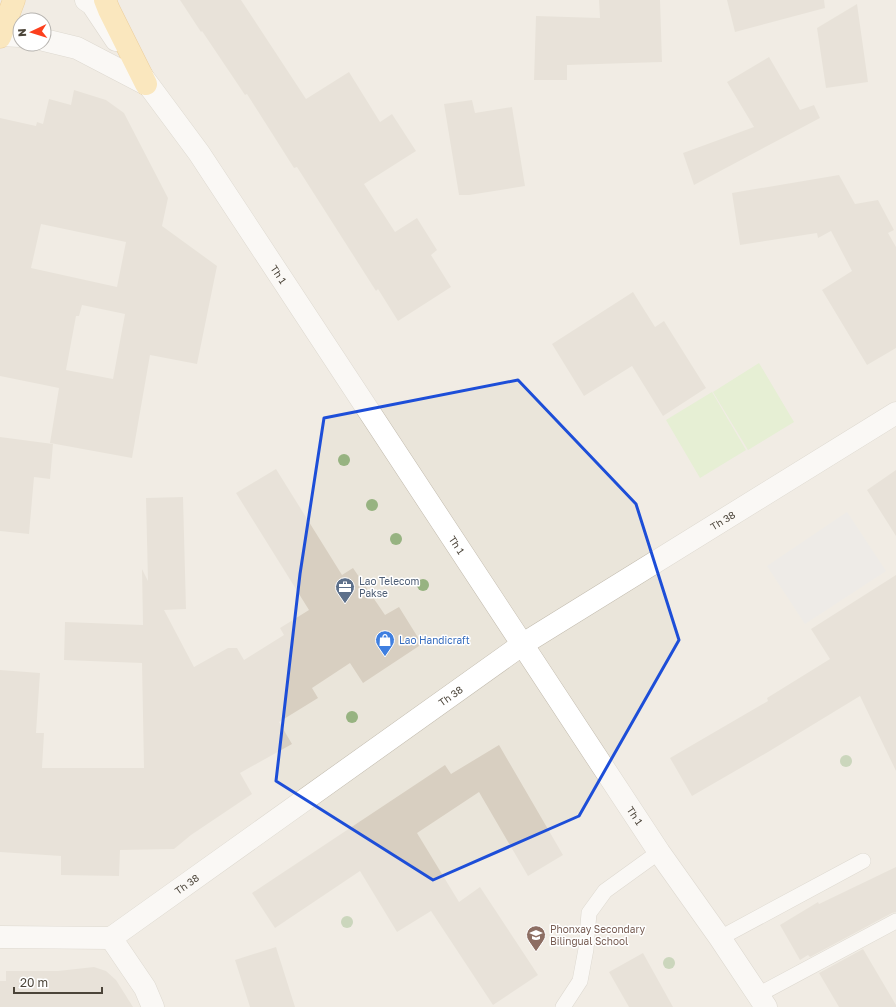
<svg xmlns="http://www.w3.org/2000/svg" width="896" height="1007" font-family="'Golos Text',sans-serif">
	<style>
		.residential { fill: #eae5da; fill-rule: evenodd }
		.green { fill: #d2eab5 }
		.parking { fill: #e5e3e0 }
		.building { fill: #d8cfc1; fill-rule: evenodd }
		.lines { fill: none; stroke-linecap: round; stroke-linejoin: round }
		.service-casing { stroke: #c2bbae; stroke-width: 16 }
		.minor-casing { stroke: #c2bbae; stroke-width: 23 }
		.tertiary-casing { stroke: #c2bbae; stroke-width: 23 }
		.trunk-casing { stroke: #e0a43c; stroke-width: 23 }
		.service { stroke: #fff; stroke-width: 15 }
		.minor { stroke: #fff; stroke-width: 22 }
		.tertiary { stroke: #fff; stroke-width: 22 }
		.trunk { stroke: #ffd985; stroke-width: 22 }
		.tree { fill: #97b381 }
		.marked { fill: none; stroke: #1d4ed8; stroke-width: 3; stroke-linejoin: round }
		.labels { text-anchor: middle; stroke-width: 3; stroke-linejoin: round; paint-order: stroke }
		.street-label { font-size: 10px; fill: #4b4439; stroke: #fff }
		.service-label { font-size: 10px; fill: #4e5e75; stroke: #fff; text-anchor: start }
		.shop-label { font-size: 10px; fill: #366cbe; stroke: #fff; text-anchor: start }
		.education-label { font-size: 10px; fill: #785e54; stroke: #fff; text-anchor: start }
	</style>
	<rect width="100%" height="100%" fill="#f6f3ec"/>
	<!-- residential -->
	<path class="residential" d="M0 0H896V1007H0ZM20 20H44V44H20Z"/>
	<!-- green -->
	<path class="green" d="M759 363 794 422 748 450 713 392Z
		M712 392 746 450 700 478 666 420Z"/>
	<!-- parking -->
	<path class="parking" d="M847 512 886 571 805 624 767 566Z"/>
	<!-- building -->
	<path class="building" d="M180 0H241L306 99 349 72 380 122 392 114 416 151 364 184 395 232 417 218 437 250 431 255 451 287 398 321 378 289 376 291 297 167 294 168 247 94 245 95 202 31 201 32Z
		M599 0H660L662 62 567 65V80H534L536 16 600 18Z
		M727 0H824L825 8 735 32Z
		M857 4 868 82 826 88 817 28Z
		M769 57 800 110 814 105 820 118 694 185 683 153 754 127 727 82Z
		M74 90 106 100 124 113 168 198 162 226 217 266 197 364 150 355 132 458 50 443 59 388 0 376V118L36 126 37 122 43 124 49 99 71 105ZM41 224 126 242 117 287 31 268ZM82 305 125 314 113 379 66 370 76 316H79Z
		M472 100 475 113 512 107 525 186 469 195H459L444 104Z
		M839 175 855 204 878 200 894 230 888 233 896 247V348L867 365 822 290 852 271 831 231 818 238 817 233 740 245 732 193Z
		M633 292 655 327 664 321 706 388 663 416 632 366 584 396 552 344Z
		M0 437 53 444 50 479 34 477 29 534 0 531Z
		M276 469 342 575 353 568 385 615 399 607 422 644 363 683 350 663 312 688 318 698 279 722 292 744 240 773 252 794 191 835 174 849 120 850 119 876 61 875V856L0 852V670L40 673 36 733H44L42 768H144L142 663 64 660 65 622 143 625 142 569 148 581 146 498 183 497 186 609 164 610 194 667 228 648H237L244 660 284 635 280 628 309 610 236 493Z
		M896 470V536L867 490Z
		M896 575V771L860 696 768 752 692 796 670 758 768 701 767 698 830 659 811 629Z
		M499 745 563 855 528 876 479 792 417 833 459 902 480 887 538 975 493 1005 431 911 397 932 360 871 275 928 252 893 445 765 451 774Z
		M896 867V912L892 913 810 957 808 955 800 960 780 925 818 902 819 904Z
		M276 947 295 1007H250L235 960Z
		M863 949 896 1005V1007H839L819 973Z
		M643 953 673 1007H629L609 972Z
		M94 967 106 971 116 980 133 1007H0V981H6V971H58Z"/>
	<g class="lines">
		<defs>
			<path id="service" d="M720 938 863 861
				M758 995 896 921
				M563 1007 580 981 586 949 589 913 605 891 659 852"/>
			<g id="minor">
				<path d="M86 0 92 4 116 40"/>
				<path d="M1 35 20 36"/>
				<path d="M44 40 77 48 146 84"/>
				<path id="s1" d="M136 68 199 153 659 852 720 938 766 1007"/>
				<path d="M111 938 145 988 153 1007"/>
			</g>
			<g id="tertiary">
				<path id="s2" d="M0 937 111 938 523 644 896 413"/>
			</g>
			<path id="trunk" d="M105 0 109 10 146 84
				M0 37 14 0"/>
		</defs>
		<!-- service casing -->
		<use href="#service" class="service-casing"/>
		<!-- minor casing -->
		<use href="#minor" class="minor-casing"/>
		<!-- tertiary casing -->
		<use href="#tertiary" class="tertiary-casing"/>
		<!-- trunk casing -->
		<use href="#trunk" class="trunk-casing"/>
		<!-- service -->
		<use href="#service" class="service"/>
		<!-- minor -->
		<use href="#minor" class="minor"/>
		<!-- tertiary -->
		<use href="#tertiary" class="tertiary"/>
		<!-- trunk -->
		<use href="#trunk" class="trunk"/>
	</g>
	<!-- trees -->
	<g class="tree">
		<circle cx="344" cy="460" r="6"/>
		<circle cx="372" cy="505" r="6"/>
		<circle cx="396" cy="539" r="6"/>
		<circle cx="423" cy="585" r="6"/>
		<circle cx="352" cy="717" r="6"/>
		<circle cx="846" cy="761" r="6"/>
		<circle cx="347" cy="922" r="6"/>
		<circle cx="669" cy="963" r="6"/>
	</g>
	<!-- marked area -->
	<path d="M0 0H896V1007H0ZM518 380 636 504 679 640 579 816 433 880 276 781 300 574 324 418Z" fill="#f6f3ec" fill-opacity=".55" fill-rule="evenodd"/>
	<path class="marked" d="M518 380 636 504 679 640 579 816 433 880 276 781 300 574 324 418Z"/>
	<!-- icons -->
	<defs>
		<symbol id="office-pin" viewBox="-11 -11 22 30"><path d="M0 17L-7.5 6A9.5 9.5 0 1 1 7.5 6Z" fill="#5c6f8a" stroke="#fff"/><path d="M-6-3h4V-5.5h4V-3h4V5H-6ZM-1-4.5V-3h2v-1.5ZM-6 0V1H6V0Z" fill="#fff"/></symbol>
		<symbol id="shop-pin" viewBox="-11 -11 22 30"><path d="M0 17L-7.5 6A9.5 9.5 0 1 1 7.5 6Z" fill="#3f7fe0" stroke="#fff"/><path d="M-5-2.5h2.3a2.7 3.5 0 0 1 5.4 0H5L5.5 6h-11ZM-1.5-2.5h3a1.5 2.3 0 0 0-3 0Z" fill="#fff"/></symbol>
		<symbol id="school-pin" viewBox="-11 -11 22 30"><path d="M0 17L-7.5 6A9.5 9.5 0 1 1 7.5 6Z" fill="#8d6e63" stroke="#fff"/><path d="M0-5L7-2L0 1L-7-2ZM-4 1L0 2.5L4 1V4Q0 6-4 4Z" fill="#fff"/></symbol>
	</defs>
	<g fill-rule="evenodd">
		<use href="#office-pin" x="334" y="576" width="22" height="30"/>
		<use href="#shop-pin" x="374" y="629" width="22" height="30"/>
		<use href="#school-pin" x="525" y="924" width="22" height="30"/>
	</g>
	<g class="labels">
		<!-- street labels -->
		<g class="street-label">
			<text dy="4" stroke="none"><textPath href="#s1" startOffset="251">Th 1</textPath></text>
			<text dy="4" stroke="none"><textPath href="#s2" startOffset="852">Th 38</textPath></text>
			<text dy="4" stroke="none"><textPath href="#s1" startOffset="575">Th 1</textPath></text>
			<text dy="4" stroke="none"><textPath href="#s2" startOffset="528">Th 38</textPath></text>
			<text dy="4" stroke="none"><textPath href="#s1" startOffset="899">Th 1</textPath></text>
			<text dy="4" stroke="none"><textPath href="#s2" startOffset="204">Th 38</textPath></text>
		</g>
		<!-- service labels -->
		<g class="service-label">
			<text x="359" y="585">Lao Telecom<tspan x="359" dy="12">Pakse</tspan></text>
		</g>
		<!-- shop labels -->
		<g class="shop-label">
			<text x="399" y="644">Lao Handicraft</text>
		</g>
		<!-- education labels -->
		<g class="education-label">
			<text x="550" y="933">Phonxay Secondary<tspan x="550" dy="12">Bilingual School</tspan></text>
		</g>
	</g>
	<!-- north arrow -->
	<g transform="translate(32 32) rotate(266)"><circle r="19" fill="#ffffff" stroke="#b7b4b0"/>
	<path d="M0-3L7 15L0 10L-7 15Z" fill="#fc3f1d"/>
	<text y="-6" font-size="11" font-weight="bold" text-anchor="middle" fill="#4b4439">N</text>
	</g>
	<!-- scale -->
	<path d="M14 987v6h88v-6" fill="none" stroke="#4b4439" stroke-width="2"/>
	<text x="20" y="987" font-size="12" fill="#4b4439" stroke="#ffffff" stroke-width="3" paint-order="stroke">20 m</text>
</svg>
